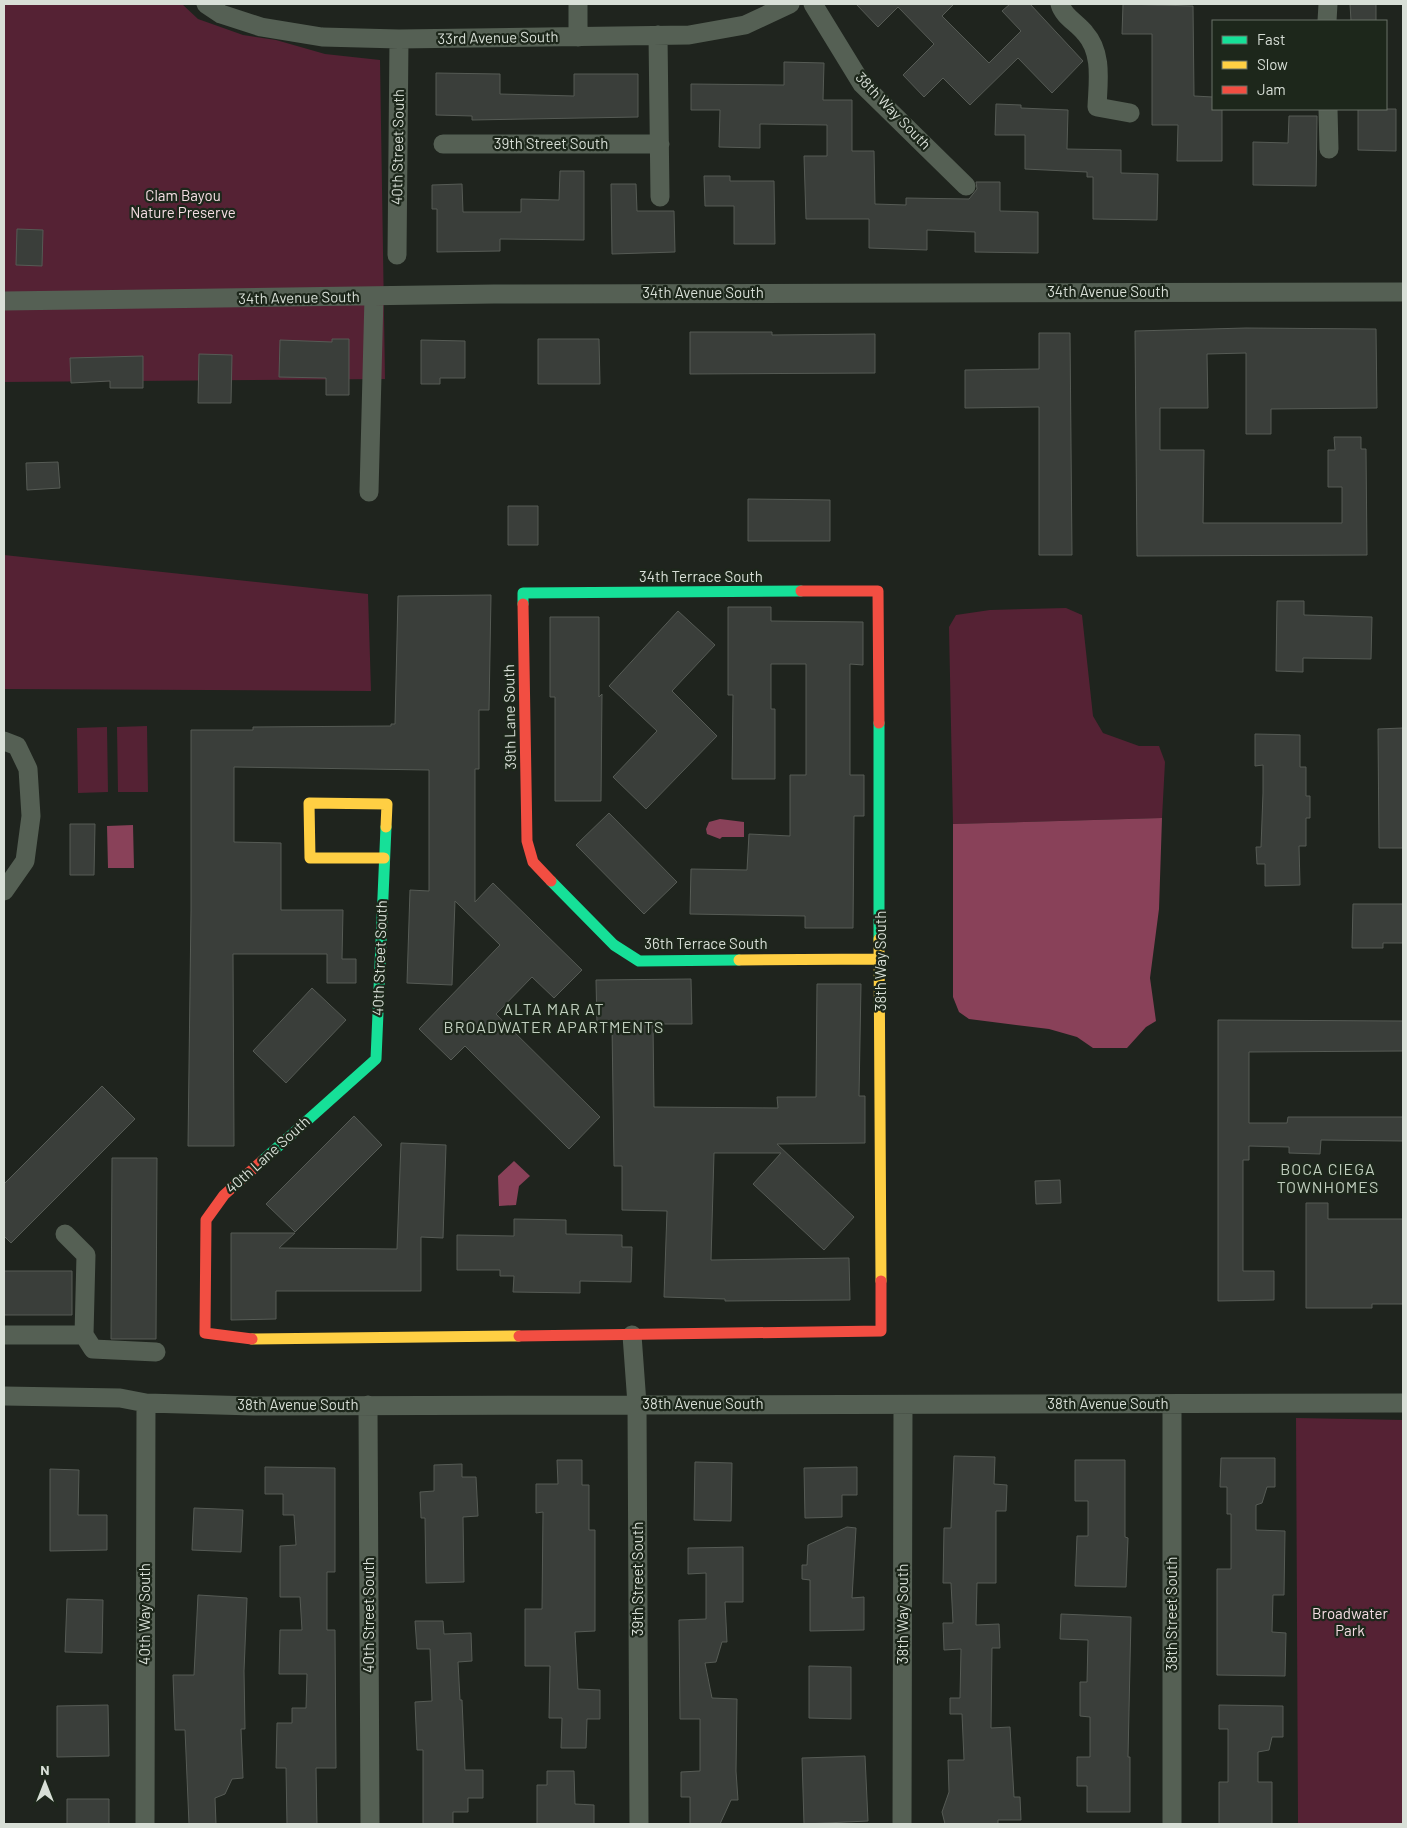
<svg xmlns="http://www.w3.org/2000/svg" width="1407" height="1828" font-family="Barlow,sans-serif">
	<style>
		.green { fill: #552234 }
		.water { fill: #894159 }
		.building { fill: #3a3e3a; stroke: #565b55 }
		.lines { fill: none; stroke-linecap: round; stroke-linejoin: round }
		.street { stroke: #556054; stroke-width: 19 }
		.fast { stroke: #16e098; stroke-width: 11 }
		.slow { stroke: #ffcf43; stroke-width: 11 }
		.jam { stroke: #f24e42; stroke-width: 11 }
		.labels { text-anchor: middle; stroke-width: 4.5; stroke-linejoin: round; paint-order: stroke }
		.street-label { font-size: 15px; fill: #d8dfd7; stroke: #1d271b }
		.park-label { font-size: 15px; fill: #f5dde3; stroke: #1d271b }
		.neighbourhood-label { font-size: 16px; letter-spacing: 1px; fill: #c0cebe; stroke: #1d271b }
	</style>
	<rect width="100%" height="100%" fill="#1f241e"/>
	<!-- green -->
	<path class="green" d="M4 4H182L198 19 243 35 276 40 325 54 380 60 385 379 4 382Z
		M4 555 368 594 371 691 4 689Z
		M1066 608 1082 615 1093 716 1103 733 1139 746H1159L1165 762 1162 818 953 824 949 627 956 615 990 610Z
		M147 726 148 792H118L117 727Z
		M107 727 108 792 78 793 77 728Z
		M1296 1418 1403 1420V1824H1298Z"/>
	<!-- water -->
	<path class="water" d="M1162 818 1159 909 1150 978 1156 1021 1146 1027 1127 1048H1093L1077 1037 1049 1029 969 1019 959 1012 953 997V824Z
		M720 819 744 822V837H722L720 839 707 834 706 829 709 822Z
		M133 825 134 868H108L107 826Z
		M514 1161 530 1176 519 1186 516 1205 499 1206 498 1176Z"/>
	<!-- building -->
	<path class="building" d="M856 4H954L942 16 989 63 1021 31 1002 11 1010 4H1030L1083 61 1052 93 1018 58 970 105 943 78 924 97 903 75 934 44 898 7 878 27Z
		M1123 4 1193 6 1194 96 1213 97V109H1222V161H1177L1178 125H1152V34H1122Z
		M1350 4H1376V21H1351Z
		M784 62 824 63 823 100H852V151H874L875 204 906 205V198L969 199 977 189 976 182H1000V211L1038 212V253L975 252V232L927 230V250L869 248V219H806L804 156H827V125L760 124V148L719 147 720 110H691V84L784 85Z
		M436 73 500 74V94L574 96V74H638V117L472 120V116L436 115Z
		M996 104 1021 105V108L1068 110 1067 149 1121 150V173L1158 174 1157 220 1093 219V177H1087V172L1025 169V135H995Z
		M1358 109H1396V151L1358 150Z
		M1289 116H1317L1316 186 1253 185V142L1288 143Z
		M560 171H584V240L500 239V251L437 252V209H432V185L462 184 463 212H521V199L559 200Z
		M704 176H730V181H774L775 244H734V206H705Z
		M611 184H636L637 211H674L675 252 612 254Z
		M17 229 43 230 42 266 16 265Z
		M1246 328 1376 329 1377 408 1271 409V434H1246V353L1207 354 1208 408H1160V450H1204L1203 523H1342V487H1328V450H1335L1334 437H1361V449H1366L1367 555 1137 556 1135 331Z
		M690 332H772V335L875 334V373L690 374Z
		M1039 333H1070L1072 555H1039V407L965 408V370L1039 369Z
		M332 339H349V395H326V378L279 377 280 340 332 342Z
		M538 339H599L600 384H538Z
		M421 340 465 341V378H440V384H421Z
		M199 354 232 355 231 403H198Z
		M143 356V388H110V381L71 383 70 358Z
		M58 462 60 488 27 490 26 463Z
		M748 499 830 500V541H748Z
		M508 506H538V545H508Z
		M491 595 489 710H479V769H475V902L493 883 582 970 554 998 532 977 496 1014 600 1117 569 1149 465 1046 451 1060 419 1029 500 945 455 901 452 985 407 983 410 890 429 891V770L234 767V842L281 843V910H343L342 959H356V983H327V954H233L234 1146H188L191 910V730H253V727L391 726V724H395L398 596Z
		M1277 601H1304V615L1372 617 1371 659 1303 658V672L1276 671Z
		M728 607H771V621L863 622V665L850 664V775H864V816H854L853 928H805V916L690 914 691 869 747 870 749 834 790 836V775H806V664H771V709H775V779H732L733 695H728Z
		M678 611 715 645 672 691 717 736 646 809 613 777 657 731 609 686Z
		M550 617H599V697L602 694 601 801H555V697H550Z
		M1403 728V848H1379L1378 729Z
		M1255 734 1300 735V767H1306V796H1310V818H1306V846H1299L1300 885 1265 886V864H1257L1256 847H1261L1263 793V765L1255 766Z
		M609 813 677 882 644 914 576 845Z
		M70 824H95L94 875H70Z
		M1353 904H1403V943H1383V948H1352Z
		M691 979 692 1024H653L654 1107 778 1108 777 1097H816L817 984H861L859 1096H865V1143L777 1144 854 1217 824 1250 753 1184 781 1153H714L711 1260 849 1258 850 1300 725 1301V1299L664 1297 667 1211 622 1210V1166H614L612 1025H597L596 980Z
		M312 988 346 1020 286 1083 253 1051Z
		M1218 1020 1403 1021V1051L1249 1052V1123H1287L1288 1117H1403V1141L1321 1140 1320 1154 1289 1153V1147L1249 1146V1160H1243V1271H1274V1300L1218 1301Z
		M102 1086 135 1119 11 1243 4 1236V1184Z
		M354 1116 382 1145 295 1232 266 1204Z
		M401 1143 446 1145 443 1238 421 1237V1291H276V1319L231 1320V1233H295L279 1248 397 1249Z
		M112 1158H157L156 1339H111Z
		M1060 1180 1061 1203 1036 1204 1035 1181Z
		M1306 1203H1328V1219H1403V1304H1372V1308H1306Z
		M514 1219 566 1220V1234L622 1235V1247H632L631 1282 580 1281V1293L513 1292 514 1276H500V1270H457V1235L514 1236Z
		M4 1271H72V1315H4Z
		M954 1456 995 1457 994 1484 1007 1485 1006 1511H996V1583H977L976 1625 999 1624 1000 1648H992L991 1728 1010 1727 1014 1797H1020L1021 1820H998V1824H945L942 1812 949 1792 948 1760H964L962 1714H950V1698H960L961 1649 944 1650 943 1623H953L951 1583H943L944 1528H951Z
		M1221 1458H1275V1487H1267L1262 1503 1256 1505V1530L1285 1531 1284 1595H1273L1272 1632 1286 1633 1285 1676 1217 1675V1569H1231V1514H1227V1487H1220Z
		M557 1460H582V1485H589V1530H595V1631L575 1632 578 1689 600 1690V1719H587L586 1748H561L562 1718H549L550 1666H525V1609H542L543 1512 536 1513V1484H558Z
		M1075 1460H1125V1537L1128 1538 1126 1587 1075 1586 1077 1536H1088V1501H1075Z
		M695 1462 732 1463 731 1521 694 1520Z
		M462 1464V1477H476L478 1516 463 1517 464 1582 426 1583 425 1518H421L420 1492 434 1491V1465Z
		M265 1467 335 1468V1572H327V1630H335L336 1768H316L317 1824H287L286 1768H276L277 1723H292V1708H306L307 1674H279L280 1630H302L300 1597H280V1546L296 1545 294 1515H283V1494H265Z
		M857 1467V1495H842V1517L805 1518 804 1468Z
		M50 1469 79 1470 78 1515H107V1550L50 1551Z
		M194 1508 243 1510 241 1552 192 1550Z
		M847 1527 856 1528 852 1598 864 1597V1630L810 1631V1580L802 1579V1565H807L808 1545Z
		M743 1547V1602H725L727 1642H722L716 1662 705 1663 712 1698 737 1699 736 1771 738 1800H731L720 1824H690V1797H681V1772L700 1771V1719H680L679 1620 706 1619V1573L688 1574V1548Z
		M198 1595 247 1598 244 1671 245 1729H241L243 1778 232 1779 225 1794 215 1798 216 1824H189L185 1730H175L173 1675H194Z
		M67 1599 103 1600 102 1653 65 1652Z
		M1061 1614 1131 1617 1128 1757H1130V1812H1087V1786H1077V1757H1090V1717L1080 1716V1682H1087L1088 1640 1060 1639Z
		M415 1621H443L444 1634 471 1633 472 1661 458 1662 460 1700H462L465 1770H483V1798H468V1812H453V1824H423V1750H417L415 1702 432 1701 430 1649H417Z
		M809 1666 851 1667V1719L809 1718Z
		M108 1705 109 1756 57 1757V1706Z
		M1219 1705 1283 1706V1737H1272L1269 1750 1258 1752V1782H1272V1824H1219V1782H1228V1729H1219Z
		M865 1756 868 1821 804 1824 802 1758Z
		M547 1771H574L575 1804 594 1805V1824H537V1785H547Z
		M67 1799H109V1824H67Z"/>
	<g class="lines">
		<!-- street -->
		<path class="street" d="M206 4 221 14 261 27 322 37 399 39 689 35 745 25 790 4
			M578 4V37
			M813 4 862 84 966 186
			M1060 4C1063 16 1077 23 1085 33 1103 53 1098 82 1097 107L1130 113
			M1327 21 1328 4
			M658 35 660 197
			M1328 109 1329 149
			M443 144H660
			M397 255 399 39
			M4 301 494 294 1403 292
			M369 492 374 297
			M4 741 17 746 28 769 31 816 25 861 4 891
			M65 1234 86 1255 84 1335 93 1349 156 1352
			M4 1335H84
			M632 1335 637 1404 639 1824
			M4 1396 120 1398 146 1403 254 1406 1403 1403
			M368 1405 370 1824
			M145 1824 146 1403
			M902 1824 903 1405
			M1172 1824V1404"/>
		<!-- fast -->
		<path class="fast" d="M523 604V593L801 591
			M879 723V939
			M551 881 614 945 639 961 739 960
			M262 1161 376 1059 386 827"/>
		<!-- slow -->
		<path class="slow" d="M384 858H310L309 803 387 804 386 827
			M879 939 881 1281
			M739 960 881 959
			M252 1339 519 1336"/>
		<!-- jam -->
		<path class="jam" d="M801 591H878L879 723
			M523 604 527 841 533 862 551 881
			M519 1336 881 1331V1281
			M252 1339 205 1333 206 1220 224 1195 262 1161"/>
	</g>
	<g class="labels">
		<!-- street labels -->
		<g class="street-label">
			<text transform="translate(498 38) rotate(-1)" y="5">33rd Avenue South</text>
			<text transform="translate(893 111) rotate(46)" y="5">38th Way South</text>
			<text x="551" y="149">39th Street South</text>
			<text transform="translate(398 147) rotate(-89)" y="5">40th Street South</text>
			<text x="1108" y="297">34th Avenue South</text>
			<text x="703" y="298">34th Avenue South</text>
			<text transform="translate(299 298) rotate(-1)" y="5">34th Avenue South</text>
			<text x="701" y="582">34th Terrace South</text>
			<text transform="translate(510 717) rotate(-91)" y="5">39th Lane South</text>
			<text x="706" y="949">36th Terrace South</text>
			<text transform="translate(380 958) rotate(-88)" y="5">40th Street South</text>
			<text transform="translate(881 961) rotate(-90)" y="5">38th Way South</text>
			<text transform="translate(268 1155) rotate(-42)" y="5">40th Lane South</text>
			<text x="703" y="1409">38th Avenue South</text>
			<text x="1108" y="1409">38th Avenue South</text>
			<text x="298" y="1410">38th Avenue South</text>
			<text transform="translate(638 1579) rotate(-90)" y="5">39th Street South</text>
			<text transform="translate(145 1614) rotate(-90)" y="5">40th Way South</text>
			<text transform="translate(903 1614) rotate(-90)" y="5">38th Way South</text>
			<text transform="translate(1172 1614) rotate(-90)" y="5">38th Street South</text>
			<text transform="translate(369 1615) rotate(-90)" y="5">40th Street South</text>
		</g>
		<!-- park labels -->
		<g class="park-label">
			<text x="183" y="201">Clam Bayou<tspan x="183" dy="17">Nature Preserve</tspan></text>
			<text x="1350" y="1619">Broadwater<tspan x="1350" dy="17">Park</tspan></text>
		</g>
		<!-- neighbourhood labels -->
		<g class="neighbourhood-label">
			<text x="554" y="1015">ALTA MAR AT<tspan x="554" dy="18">BROADWATER APARTMENTS</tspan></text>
			<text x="1328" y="1175">BOCA CIEGA<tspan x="1328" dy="18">TOWNHOMES</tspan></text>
		</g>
	</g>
	<!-- border -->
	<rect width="1407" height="1828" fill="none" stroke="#d8dfd7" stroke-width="10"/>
	<!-- legend -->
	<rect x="1212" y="20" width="175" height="90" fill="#1d271b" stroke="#687166"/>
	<rect x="1222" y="36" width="25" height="8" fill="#16e098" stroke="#687166"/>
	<text x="1257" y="45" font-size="15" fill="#d8dfd7">Fast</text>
	<rect x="1222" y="61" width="25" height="8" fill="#ffcf43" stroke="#687166"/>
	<text x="1257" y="70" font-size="15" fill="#d8dfd7">Slow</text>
	<rect x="1222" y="86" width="25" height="8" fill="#f24e42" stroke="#687166"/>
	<text x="1257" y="95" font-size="15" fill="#d8dfd7">Jam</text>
	<!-- north arrow -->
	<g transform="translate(45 1783)" stroke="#1d271b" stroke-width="4" paint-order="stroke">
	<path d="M0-4L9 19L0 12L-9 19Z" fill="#d8dfd7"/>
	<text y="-8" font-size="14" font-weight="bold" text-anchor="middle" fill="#d8dfd7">N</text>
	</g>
</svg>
